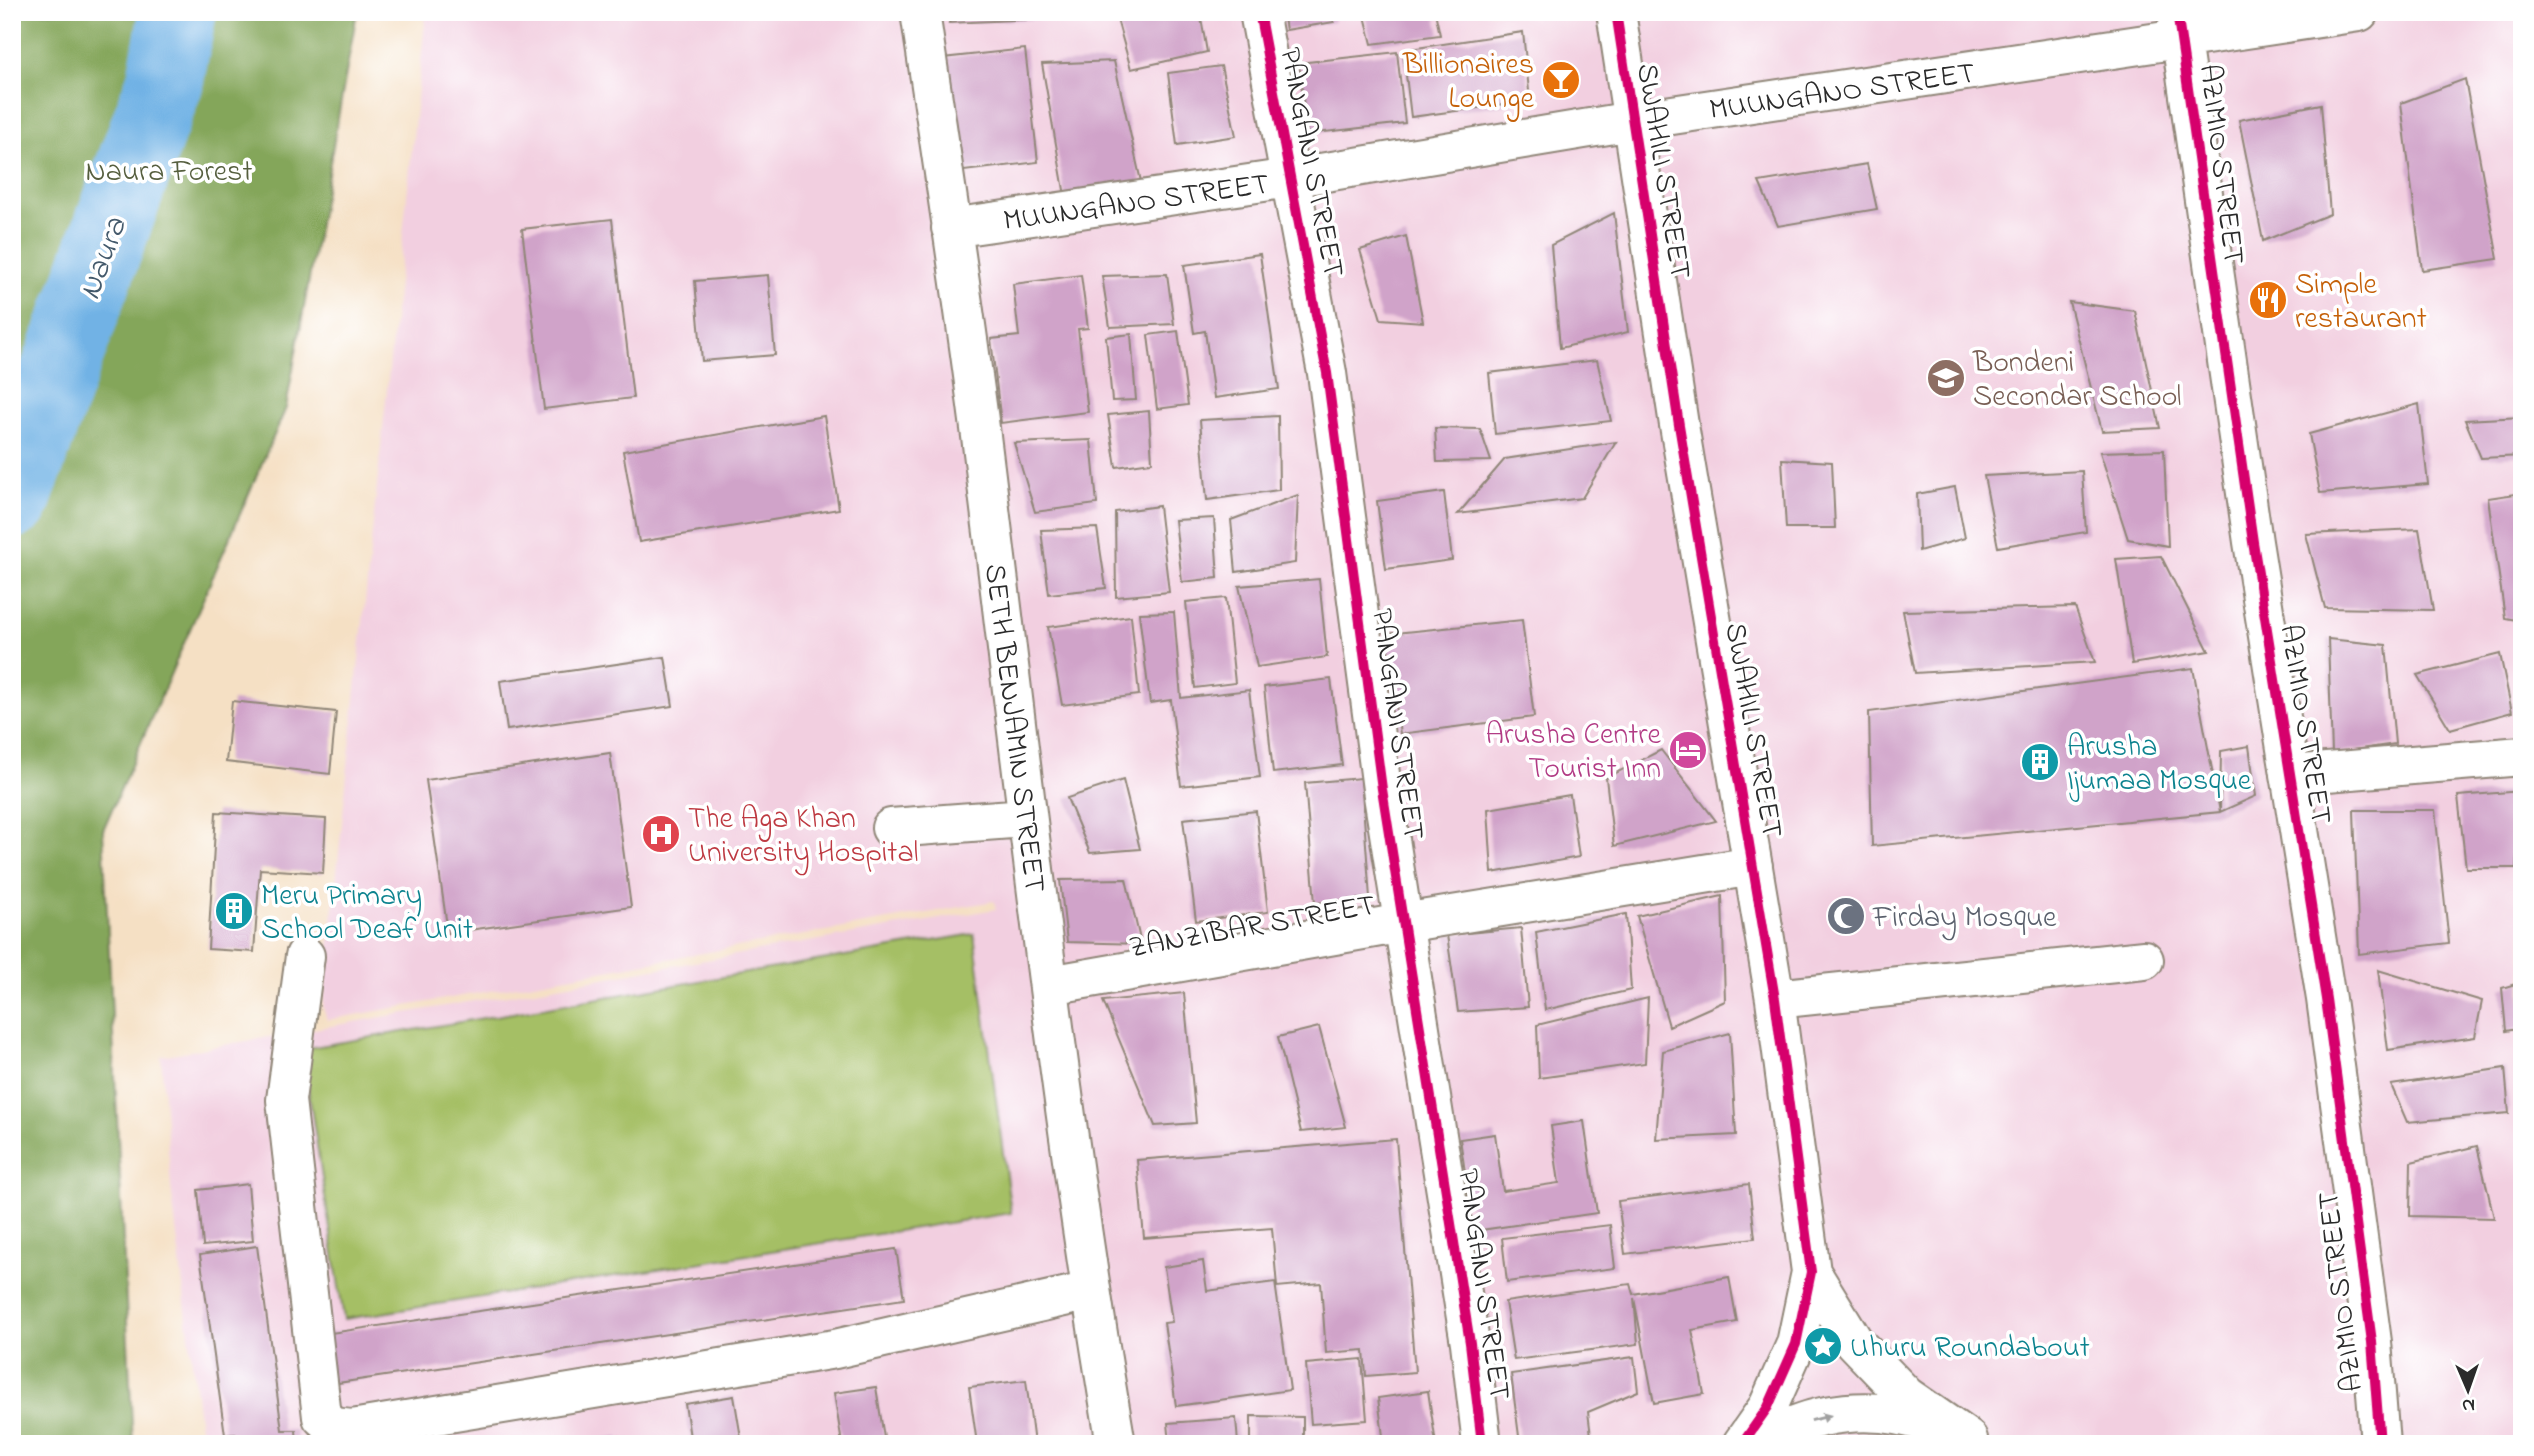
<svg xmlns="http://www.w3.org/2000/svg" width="2534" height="1456" font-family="'Indie Flower',sans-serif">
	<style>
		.built { fill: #f2cfe0 }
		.green { fill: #a5bf65; stroke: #687548; stroke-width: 2 }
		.forest { fill: #84a65a; stroke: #586842; stroke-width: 2 }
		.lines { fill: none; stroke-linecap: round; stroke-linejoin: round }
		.river { stroke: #71b2e5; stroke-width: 77 }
		.building { fill: #d0a3c9 }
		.minor-casing { stroke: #908678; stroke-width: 42 }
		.minor { stroke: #fff; stroke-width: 38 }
		.cycleway-casing { stroke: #fff; stroke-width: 15 }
		.cycleway { stroke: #d6006c; stroke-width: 10 }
		.oneway { fill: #a0a0a0 }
		.labels { text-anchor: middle; stroke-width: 7; stroke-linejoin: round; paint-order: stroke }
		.food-label { font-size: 30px; fill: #c56008; stroke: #fff; text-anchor: end }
		.street-label { font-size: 30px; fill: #2b2b2b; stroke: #fff }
		.park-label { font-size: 30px; fill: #565f3f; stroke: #fff }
		.education-label { font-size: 30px; fill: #785e54; stroke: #fff; text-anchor: start }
		.hotel-label { font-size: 30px; fill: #b23c85; stroke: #fff; text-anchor: end }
		.culture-label { font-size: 30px; fill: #0d838f; stroke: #fff; text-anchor: start }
		.health-label { font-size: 30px; fill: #be3a42; stroke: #fff; text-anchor: start }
		.worship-label { font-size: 30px; fill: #5b616d; stroke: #fff; text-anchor: start }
		.water-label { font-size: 32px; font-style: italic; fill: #445a6c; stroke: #fff }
	</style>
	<rect width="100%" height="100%" fill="#fff"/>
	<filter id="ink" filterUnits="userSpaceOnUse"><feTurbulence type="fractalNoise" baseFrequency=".0143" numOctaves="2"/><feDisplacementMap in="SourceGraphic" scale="14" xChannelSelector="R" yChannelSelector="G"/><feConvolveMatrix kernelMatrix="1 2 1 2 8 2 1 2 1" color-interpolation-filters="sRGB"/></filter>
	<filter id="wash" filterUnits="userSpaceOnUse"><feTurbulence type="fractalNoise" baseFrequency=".00686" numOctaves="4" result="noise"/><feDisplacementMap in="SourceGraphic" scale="28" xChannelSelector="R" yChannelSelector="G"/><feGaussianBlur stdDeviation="1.57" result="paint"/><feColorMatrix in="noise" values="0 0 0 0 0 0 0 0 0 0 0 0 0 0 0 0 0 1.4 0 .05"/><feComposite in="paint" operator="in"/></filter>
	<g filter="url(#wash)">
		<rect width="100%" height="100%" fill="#f5e0c4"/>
		<!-- built -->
		<path class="built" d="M426 12H2522V1444H1842L1809 1429 1788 1444H202L171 1187 161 1056 996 909 994 901 327 1020 323 1007Z"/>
		<!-- green -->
		<path class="green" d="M974 934 1011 1213 344 1319 302 1049Z"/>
		<!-- forest -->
		<path class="forest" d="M12 12H357L286 408 103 830 133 1444H12Z"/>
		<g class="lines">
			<!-- river -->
			<path class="river" d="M12 500 165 82 178 12"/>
		</g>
		<g id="blocks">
			<!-- building -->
			<path class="building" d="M952 12H1040V19L949 23Z
				M1115 12H1200L1207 52 1131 69Z
				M1283 12H1332L1334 22 1286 30Z
				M1364 12H1435L1440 35 1372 44Z
				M1523 32 1530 101 1411 117 1403 50Z
				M1025 49 1038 162 956 172 943 58Z
				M1397 52 1405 123 1307 134 1299 63Z
				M1114 61 1142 186 1065 196 1042 64Z
				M1221 66 1236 136 1177 145 1168 73Z
				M2465 79 2498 259 2422 270 2401 103Z
				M2321 104 2330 214 2263 241 2239 120Z
				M1867 164 1877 209 1778 226 1759 182Z
				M1614 213 1628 332 1560 348 1551 245Z
				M612 219 633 398 544 409 522 229Z
				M1406 236 1423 322 1381 319 1360 250Z
				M1260 254 1279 389 1214 398 1205 331 1194 333 1184 265Z
				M1167 274 1174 324 1110 327 1102 276Z
				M768 275 775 355 702 361 695 281Z
				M1081 275 1088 328 1078 329 1088 412 1001 423 991 339 1019 336 1013 284Z
				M2069 302 2135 311 2160 428 2102 431Z
				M1178 331 1188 405 1157 409 1148 335Z
				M1131 334 1136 400 1112 401 1106 337Z
				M1597 360 1611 421 1495 434 1489 373Z
				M2419 404 2428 484 2320 493 2309 434Z
				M1149 411 1152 462 1116 467 1108 415Z
				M824 416 839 509 639 542 623 451Z
				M1278 416 1279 490 1207 500 1200 420Z
				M2522 417V456L2481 458 2465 420Z
				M1435 428 1480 429 1491 461 1437 462Z
				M1091 440 1097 504 1035 512 1014 443Z
				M1616 442 1582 498 1458 514 1505 459Z
				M2164 450 2168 546 2128 539 2100 452Z
				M1782 459 1832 462 1835 528H1786Z
				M2082 471 2086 532 1998 547 1984 476Z
				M1955 487 1965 538 1919 551 1917 494Z
				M1444 492 1452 560 1386 569 1377 501Z
				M2522 493V621L2505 618 2488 498Z
				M1298 495 1295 563 1236 572 1231 520Z
				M1159 506 1169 592 1116 597 1115 512Z
				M1214 518 1218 578 1182 582 1175 520Z
				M1097 528 1106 588 1049 594 1041 530Z
				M2419 529 2433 610 2325 608 2306 534Z
				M2161 556 2209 651 2132 664 2116 559Z
				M1319 579 1327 657 1257 667 1239 586Z
				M1226 598 1235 683 1195 688 1186 602Z
				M2075 607 2095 662 1915 673 1903 611Z
				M1174 612 1181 698 1249 690 1260 777 1181 786 1171 700 1150 703 1139 613Z
				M1131 616 1139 695 1062 705 1048 627Z
				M1522 620 1534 717 1400 734 1386 634Z
				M2328 639 2386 645 2395 744 2332 753Z
				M2500 654 2512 712 2450 729 2417 675Z
				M665 657 673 706 507 730 500 681Z
				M2193 668 2220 812 1872 846 1869 712Z
				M1331 679 1342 765 1273 773 1264 687Z
				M232 701 336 712 330 774 226 762Z
				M2249 746 2256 796 2220 812 2221 751Z
				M1661 750 1716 821 1614 846 1606 778Z
				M610 753 631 907 448 933 426 780Z
				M1361 778 1370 898 1315 903 1305 783Z
				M1123 780 1140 849 1090 853 1067 798Z
				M2522 791 2516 868H2466L2458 796Z
				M1570 795 1579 857 1492 873 1488 809Z
				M2354 810H2435L2449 943 2359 954Z
				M1256 811 1268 912 1196 921 1183 819Z
				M216 812 326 819 323 873 260 869 254 952 208 949Z
				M1126 879 1141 944 1067 942 1060 880Z
				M1722 896 1725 1001 1669 1026 1637 916Z
				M1626 914 1631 990 1545 1010 1536 932Z
				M1521 928 1528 1007 1458 1012 1447 935Z
				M2378 970 2482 1001 2475 1037 2388 1050Z
				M2522 982V1028L2506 1031 2502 988Z
				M1184 993 1196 1123 1155 1126 1103 1001Z
				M1648 998 1645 1063 1539 1078 1537 1025Z
				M1319 1027 1346 1127 1301 1132 1278 1037Z
				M1730 1033 1736 1135 1656 1139 1663 1051Z
				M2505 1068 2509 1113 2407 1122 2391 1085Z
				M1584 1121 1597 1213 1474 1231 1460 1139 1495 1134 1503 1191 1559 1183 1551 1126Z
				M1396 1139 1415 1372 1366 1376 1364 1350 1326 1353 1321 1283 1277 1287 1272 1228 1144 1238 1137 1160Z
				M2477 1146 2494 1218 2410 1216 2411 1162Z
				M248 1184 253 1241 203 1246 198 1190Z
				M1749 1184 1755 1238 1625 1254 1618 1201Z
				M1610 1225 1615 1268 1507 1282 1502 1238Z
				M257 1246 282 1430H296L297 1444H236L235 1434 225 1435 200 1255Z
				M896 1249 904 1299 324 1385 317 1335Z
				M1203 1261 1207 1291 1275 1282 1290 1390 1176 1406 1164 1323 1172 1322 1164 1267Z
				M1729 1277 1737 1322 1692 1330 1704 1394 1654 1403 1634 1298 1638 1344 1514 1360 1505 1302 1630 1284 1633 1294Z
				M1634 1357 1638 1391 1588 1412 1592 1444H1520L1511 1374Z
				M1362 1359 1367 1420 1311 1424 1306 1364Z
				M1026 1380 1034 1444H977L969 1387Z
				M876 1387 885 1444H842L834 1393Z
				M1428 1391 1436 1444H1384L1378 1398Z
				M734 1396 742 1444H691L685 1404Z
				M1251 1416 1303 1417V1444H1251Z
				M1236 1418 1238 1444H1170L1168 1423Z
				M619 1436 620 1444H580V1442Z"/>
		</g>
	</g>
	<g filter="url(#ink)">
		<use href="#blocks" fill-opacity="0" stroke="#908678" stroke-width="2"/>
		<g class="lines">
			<defs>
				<path id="minor" d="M920 12C941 154 963 295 981 436 1023 772 1059 1110 1116 1444
					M1259 12 1327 373 1382 789 1470 1343 1482 1444
					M1616 12 1679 425 1775 999 1811 1272 1796 1344 1768 1407 1742 1444
					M2177 12 2253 542 2326 999 2372 1342 2380 1444
					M951 228 1290 178 1632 121 2359 12
					M2290 775 2522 756
					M891 828 1026 818
					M305 956 286 1100 322 1417 334 1427 352 1429 835 1349 1090 1291
					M1050 985 1403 923 1753 866
					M1775 999 2144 960
					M1811 1272 1854 1342 1906 1396 1968 1439
					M1759 1444C1812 1409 1877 1403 1936 1426"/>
			</defs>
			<!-- minor casing -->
			<use href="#minor" class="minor-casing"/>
			<!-- minor -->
			<use href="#minor" class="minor"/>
			<defs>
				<path id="cycleway" d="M1259 12 1327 373 1382 789 1470 1343 1482 1444
					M1616 12 1679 425 1775 999 1811 1272 1796 1344 1768 1407 1742 1444
					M2177 12 2253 542 2326 999 2372 1342 2380 1444"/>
			</defs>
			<!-- cycleway casing -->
			<use href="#cycleway" class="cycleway-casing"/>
			<!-- cycleway -->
			<use href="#cycleway" class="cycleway"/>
		</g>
		<!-- one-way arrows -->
		<defs><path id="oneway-solid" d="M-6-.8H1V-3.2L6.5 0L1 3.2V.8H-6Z" transform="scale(1.75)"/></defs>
		<use class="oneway" href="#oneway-solid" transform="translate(1821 1418) rotate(-15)"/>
	</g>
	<!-- icons -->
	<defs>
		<symbol id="bar-disc" viewBox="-11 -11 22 22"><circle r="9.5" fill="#e8710a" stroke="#fff"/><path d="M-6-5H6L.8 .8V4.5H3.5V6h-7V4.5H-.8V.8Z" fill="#fff"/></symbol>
		<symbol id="restaurant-disc" viewBox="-11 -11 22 22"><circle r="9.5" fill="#e8710a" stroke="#fff"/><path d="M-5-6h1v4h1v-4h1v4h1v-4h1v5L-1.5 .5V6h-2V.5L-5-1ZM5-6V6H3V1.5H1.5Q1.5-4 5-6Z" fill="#fff"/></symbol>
		<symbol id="school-disc" viewBox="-11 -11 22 22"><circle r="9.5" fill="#8d6e63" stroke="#fff"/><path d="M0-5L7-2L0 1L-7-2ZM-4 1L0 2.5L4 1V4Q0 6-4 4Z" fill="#fff"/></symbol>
		<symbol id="hotel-disc" viewBox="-11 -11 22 22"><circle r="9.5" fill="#d1479c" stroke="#fff"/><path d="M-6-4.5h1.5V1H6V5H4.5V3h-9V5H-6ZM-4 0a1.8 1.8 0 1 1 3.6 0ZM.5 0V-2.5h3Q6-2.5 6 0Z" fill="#fff"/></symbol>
		<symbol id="building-disc" viewBox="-11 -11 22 22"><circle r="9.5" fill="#0f9aa8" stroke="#fff"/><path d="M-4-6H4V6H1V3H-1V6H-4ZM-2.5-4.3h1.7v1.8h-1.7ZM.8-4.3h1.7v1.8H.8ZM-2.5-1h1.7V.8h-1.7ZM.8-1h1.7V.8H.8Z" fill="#fff"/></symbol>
		<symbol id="hospital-disc" viewBox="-11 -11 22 22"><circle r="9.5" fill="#e0444e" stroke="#fff"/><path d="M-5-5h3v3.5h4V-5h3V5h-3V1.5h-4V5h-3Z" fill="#fff"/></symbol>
		<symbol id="mosque-disc" viewBox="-11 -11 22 22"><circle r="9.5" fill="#6b7280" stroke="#fff"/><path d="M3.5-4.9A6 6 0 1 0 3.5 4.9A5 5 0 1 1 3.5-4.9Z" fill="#fff"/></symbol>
		<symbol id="sight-disc" viewBox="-11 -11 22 22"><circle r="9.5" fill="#0f9aa8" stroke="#fff"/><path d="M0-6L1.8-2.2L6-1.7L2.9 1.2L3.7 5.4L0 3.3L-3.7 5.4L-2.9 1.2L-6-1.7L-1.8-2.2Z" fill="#fff"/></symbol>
	</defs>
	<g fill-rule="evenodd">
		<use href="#bar-disc" x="1539" y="58" width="44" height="44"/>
		<use href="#restaurant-disc" x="2246" y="278" width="44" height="44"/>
		<use href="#school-disc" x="1924" y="356" width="44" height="44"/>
		<use href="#hotel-disc" x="1666" y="728" width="44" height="44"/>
		<use href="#building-disc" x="2018" y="740" width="44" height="44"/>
		<use href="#hospital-disc" x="639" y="812" width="44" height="44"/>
		<use href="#building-disc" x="212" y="889" width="44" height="44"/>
		<use href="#mosque-disc" x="1824" y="894" width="44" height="44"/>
		<use href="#sight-disc" x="1801" y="1324" width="44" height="44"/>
	</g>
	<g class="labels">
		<!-- food labels -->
		<g class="food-label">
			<text x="1534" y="73">Billionaires<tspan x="1534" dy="34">Lounge</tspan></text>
			<text x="2295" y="293" text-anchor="start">Simple<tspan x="2295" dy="34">restaurant</tspan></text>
		</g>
		<!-- street labels -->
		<g class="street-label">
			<text transform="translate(1842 90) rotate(-8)" y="10">MUUNGANO STREET</text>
			<text transform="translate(1313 162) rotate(79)" y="10">PANGANI STREET</text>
			<text transform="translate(2223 164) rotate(83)" y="10">AZIMIO STREET</text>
			<text transform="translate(1665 171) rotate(81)" y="10">SWAHILI STREET</text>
			<text transform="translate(1136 201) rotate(-8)" y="10">MUUNGANO STREET</text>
			<text transform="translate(1399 724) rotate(82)" y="10">PANGANI STREET</text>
			<text transform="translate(2307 724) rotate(81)" y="10">AZIMIO STREET</text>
			<text transform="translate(1016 728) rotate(83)" y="10">SETH BENJAMIN STREET</text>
			<text transform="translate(1755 730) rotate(80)" y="10">SWAHILI STREET</text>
			<text transform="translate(1252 925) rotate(-10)" y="10">ZANZIBAR STREET</text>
			<text transform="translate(1485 1284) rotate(82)" y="10">PANGANI STREET</text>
			<text transform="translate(2339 1292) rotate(-97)" y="10">AZIMIO STREET</text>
		</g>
		<!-- park labels -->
		<g class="park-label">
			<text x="169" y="180">Naura Forest</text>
		</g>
		<!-- education labels -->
		<g class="education-label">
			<text x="1973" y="371">Bondeni<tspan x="1973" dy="34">Secondar School</tspan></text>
		</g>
		<!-- hotel labels -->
		<g class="hotel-label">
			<text x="1661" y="743">Arusha Centre<tspan x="1661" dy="34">Tourist Inn</tspan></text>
		</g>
		<!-- culture labels -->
		<g class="culture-label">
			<text x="2067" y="755">Arusha<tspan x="2067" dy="34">Ijumaa Mosque</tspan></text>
			<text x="261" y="904">Meru Primary<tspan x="261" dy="34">School Deaf Unit</tspan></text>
			<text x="1850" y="1356">Uhuru Roundabout</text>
		</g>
		<!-- health labels -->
		<g class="health-label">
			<text x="688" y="827">The Aga Khan<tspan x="688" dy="34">University Hospital</tspan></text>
		</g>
		<!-- worship labels -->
		<g class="worship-label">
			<text x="1873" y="926">Firday Mosque</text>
		</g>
		<!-- water labels -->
		<g class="water-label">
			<text transform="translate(101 258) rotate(-70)" y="11">Naura</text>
		</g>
	</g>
	<!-- margin -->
	<rect width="2534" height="1456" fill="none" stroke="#fff" stroke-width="42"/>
	<!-- north arrow -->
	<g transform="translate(2468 1390) rotate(178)" stroke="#ffffff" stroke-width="5" paint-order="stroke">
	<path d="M0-5L12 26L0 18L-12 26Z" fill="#2b2b2b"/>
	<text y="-10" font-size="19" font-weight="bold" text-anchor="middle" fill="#2b2b2b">N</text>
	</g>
</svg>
